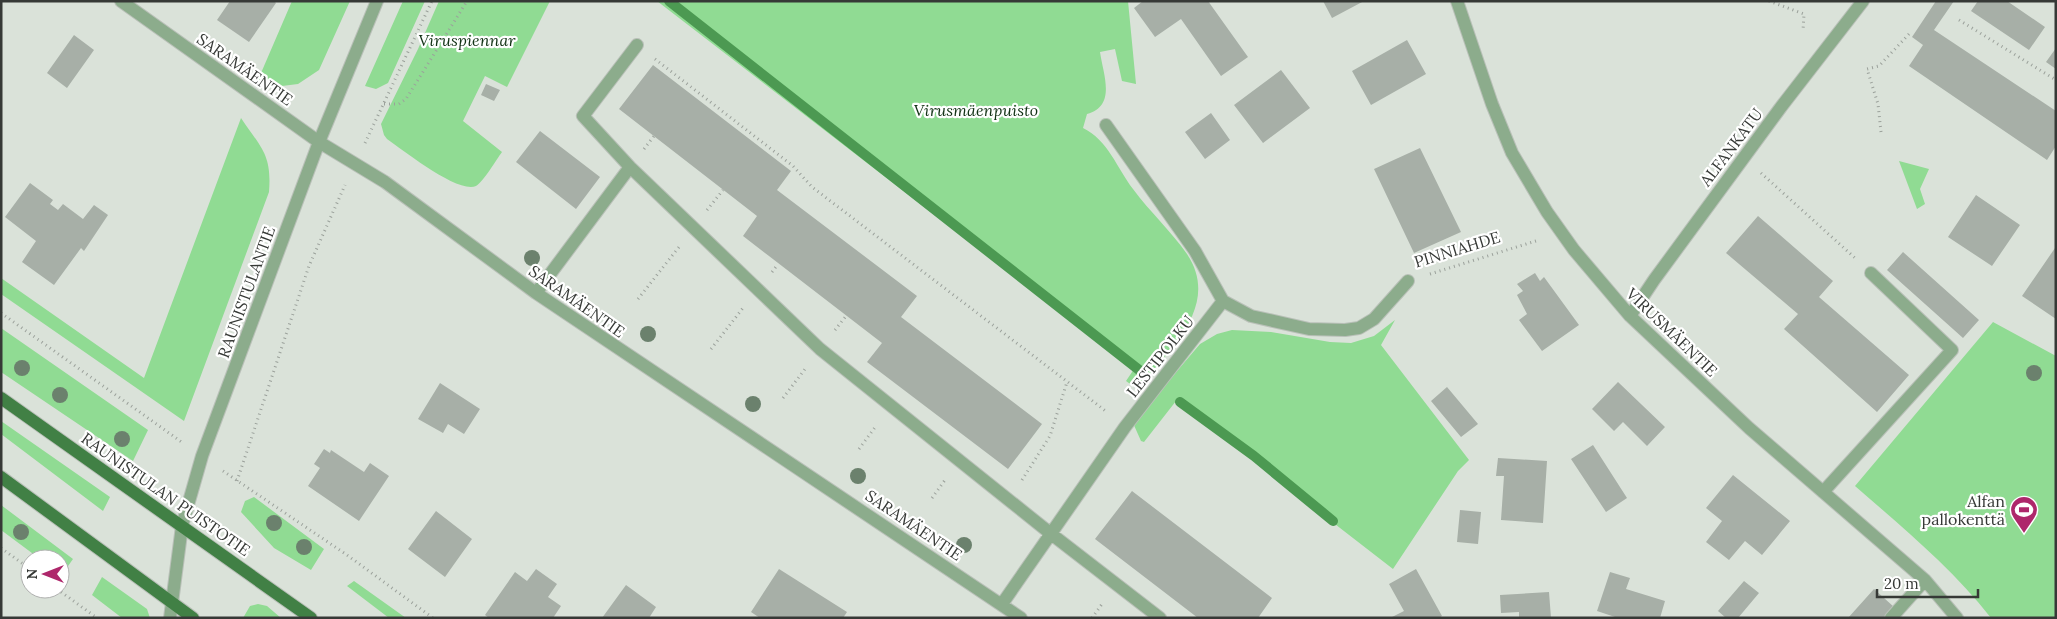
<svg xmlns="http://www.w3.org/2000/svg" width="2057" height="619" font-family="Lora,serif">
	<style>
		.green { fill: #90db93 }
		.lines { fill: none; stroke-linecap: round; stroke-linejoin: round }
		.stream { stroke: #4c9952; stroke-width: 10 }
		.building { fill: #a7afa7 }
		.minor-casing { stroke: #b9c0b8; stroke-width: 14 }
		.major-casing { stroke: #b9c0b8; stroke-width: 14 }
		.path { stroke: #9ba19b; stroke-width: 3; stroke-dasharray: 1 4; stroke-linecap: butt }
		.minor { stroke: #8cac8c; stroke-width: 12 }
		.major { stroke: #418045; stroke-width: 12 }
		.tree { fill: #6b816d }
		.labels { text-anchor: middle; stroke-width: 4.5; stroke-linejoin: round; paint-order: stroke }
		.park-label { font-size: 16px; font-style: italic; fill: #113114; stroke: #fff }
		.street-label { font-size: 16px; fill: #363936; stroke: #fff }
		.poi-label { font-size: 16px; fill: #363936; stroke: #fff; text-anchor: end }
	</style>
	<rect width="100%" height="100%" fill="#dae2d9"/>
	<!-- green -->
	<path class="green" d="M292 1H350L319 70 298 84 282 86 258 80Z
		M403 1H425L388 83 376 89 365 86Z
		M439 1H550L507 87 485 76 463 121 502 152C496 160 484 181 476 186 458 194 403 150 387 139L384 135 381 124 418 49Z
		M657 1H1128L1136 84 1122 81 1115 49 1100 52C1103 74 1117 106 1087 114L1083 128C1108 140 1117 168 1133 189 1150 212 1171 231 1187 254 1221 305 1170 349 1140 386H1133L1126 381 1134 369Z
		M241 118C261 148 272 154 269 192L184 421 1 294V278L144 378Z
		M1899 161 1929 169 1920 189 1925 204 1917 209Z
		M1395 320 1381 345 1469 460 1458 471 1393 569 1176 401 1144 442 1141 441 1133 423 1200 344 1217 334 1232 330 1271 332 1330 342 1351 343 1374 336Z
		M1993 322 2056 356V618H1991C1952 568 1902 527 1855 486Z
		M1 328 148 430 133 461 1 372Z
		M1 421 110 497 103 511 1 434Z
		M254 497 324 549 311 570 274 548 241 512 245 501Z
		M1 505 73 559 61 576 60 559H40L1 530Z
		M102 577 147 609 150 618H122L92 595Z
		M354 581 406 618H389L347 586Z
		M258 604 267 606 281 618H243L250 606Z"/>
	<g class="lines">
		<!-- stream -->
		<path class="stream" d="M669 1 1143 373
			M1180 402 1254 456 1333 521"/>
	</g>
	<!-- building -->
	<path class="building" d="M230 1H274L276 3 249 42 217 20Z
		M1143 1H1208L1248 57 1221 76 1181 19 1155 37 1134 8Z
		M1323 1H1364L1332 18Z
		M1936 1H1954L1934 30 2056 111V146L2047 160 1909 66 1923 45 1912 37Z
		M1978 1H2007L2045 27 2029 50 1971 11Z
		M74 35 94 50 67 88 47 73Z
		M1407 40 1426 74 1371 105 1352 71Z
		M2056 48V69L2046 62Z
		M653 65 791 171 777 190 917 296 901 317 1042 424 1008 469 867 362 882 343 743 236 757 216 619 109Z
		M1281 70 1310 108 1263 143 1234 105Z
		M486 84 500 90 494 101 481 95Z
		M1211 113 1230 140 1205 159 1185 132Z
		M540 131 600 177 576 209 516 162Z
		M1420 148 1461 232 1414 253 1374 169Z
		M30 183 53 200 50 204 58 210 63 204 83 219 94 205 108 215 84 251 81 248 54 285 22 262 36 241 5 217Z
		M1976 195 2020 225 1992 266 1948 237Z
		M1758 216 1833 281 1819 297 1909 375 1877 412 1784 329 1798 314 1726 253Z
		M2055 248 2056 249V319L2022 296Z
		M1903 252 1979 320 1963 338 1887 270Z
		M1535 273 1540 281 1544 277 1579 325 1542 351 1519 320 1527 314 1517 295 1523 291 1517 284Z
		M1618 382 1665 427 1647 446 1623 422 1614 431 1592 409Z
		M440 383 480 409 464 434 448 424 443 433 418 419Z
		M1447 387 1478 424 1461 437 1431 401Z
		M1593 445 1627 498 1606 512 1571 459Z
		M324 449 330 453 331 450 364 472 370 463 389 476 359 521 308 486 320 468 314 464Z
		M1498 458 1547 461 1543 523 1501 520 1504 476H1496Z
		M1733 475 1790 521 1762 555 1745 541 1729 560 1706 542 1722 521 1706 508Z
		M1132 491 1272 598 1258 618H1198L1095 539Z
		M1460 510 1481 512 1478 544 1457 542Z
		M436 511 472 539 445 577 408 549Z
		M536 569 557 584 548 597 561 606 553 618H489L485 615 515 572 527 581Z
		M779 569 847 612 843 618H760L751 612Z
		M1416 569 1442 616 1439 618H1390L1404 611 1389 584Z
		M1610 572 1630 578 1626 589 1665 601 1660 618H1618L1597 611Z
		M1744 581 1759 593 1738 618H1726L1718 611Z
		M626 585 656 607 649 618H602Z
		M1874 589 1894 607 1885 618H1848Z
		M1549 592 1551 618H1519V612L1501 613 1500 595Z"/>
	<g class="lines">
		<defs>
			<path id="minor" d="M121 1 319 142 385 182 536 293 1021 618
				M1457 1 1492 104 1512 153 1547 212 1574 250 1630 316 1749 428 1925 580 1957 618
				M637 45 583 116 630 167 820 349 1050 533 1160 618
				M536 293 630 167
				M1223 301 1251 316 1309 329 1345 330 1359 328 1374 319 1408 281
				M1630 316 1654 280 1781 107 1863 1
				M1823 492 1952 350 1871 273
				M1002 604 1125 427 1223 301 1195 251 1106 125
				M170 618 182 526 202 456 319 142 377 1
				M1891 618 1925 580"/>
			<path id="major" d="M1 398 311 618
				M1 477 193 618"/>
		</defs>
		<!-- minor casing -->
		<use href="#minor" class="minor-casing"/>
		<!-- major casing -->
		<use href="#major" class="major-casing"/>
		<!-- path -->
		<path class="path" d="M1769 1 1804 14 1803 31
			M1959 20 2056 80
			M655 59 793 166 812 187 1107 412
			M384 104H399L406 99 467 1
			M1881 132 1878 104 1867 69 1879 66 1910 33
			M365 143 432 1
			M644 149 654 136
			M1761 173 1855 258
			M707 210 723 190
			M772 272 778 264
			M1430 274 1539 240
			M638 299 679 247
			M1 313 183 443
			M835 330 846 316
			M711 349 743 308
			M783 398 805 369
			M859 449 876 426
			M223 471 347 555 433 618
			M1022 480 1050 436 1067 382
			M237 481 309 266 345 185
			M932 498 945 480
			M1 548 30 569
			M57 589 97 618
			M1092 618 1102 604"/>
		<!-- minor -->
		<use href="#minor" class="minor"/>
		<!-- major -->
		<use href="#major" class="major"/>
	</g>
	<!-- trees -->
	<g class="tree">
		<circle cx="532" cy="258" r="8"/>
		<circle cx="648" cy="334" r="8"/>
		<circle cx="22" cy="368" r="8"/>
		<circle cx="2034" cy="373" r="8"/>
		<circle cx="60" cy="395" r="8"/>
		<circle cx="753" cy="404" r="8"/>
		<circle cx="122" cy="439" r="8"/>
		<circle cx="858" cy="476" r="8"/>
		<circle cx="274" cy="523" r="8"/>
		<circle cx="21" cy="532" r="8"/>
		<circle cx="964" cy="545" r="8"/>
		<circle cx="304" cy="547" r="8"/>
	</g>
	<!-- icons -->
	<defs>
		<symbol id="stadium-pin" viewBox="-11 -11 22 30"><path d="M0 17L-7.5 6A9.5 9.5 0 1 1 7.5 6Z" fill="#ae276b" stroke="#fff"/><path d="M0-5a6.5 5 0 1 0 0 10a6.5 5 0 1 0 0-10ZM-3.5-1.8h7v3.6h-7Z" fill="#fff"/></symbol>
	</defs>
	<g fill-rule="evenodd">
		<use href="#stadium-pin" x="2008" y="494" width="32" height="43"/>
	</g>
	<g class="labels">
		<!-- park labels -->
		<g class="park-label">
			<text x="467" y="46">Viruspiennar</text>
			<text x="976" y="116">Virusmäenpuisto</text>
		</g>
		<!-- street labels -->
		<g class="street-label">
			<text transform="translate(245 69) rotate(35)" y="6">SARAMÄENTIE</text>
			<text transform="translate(1731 147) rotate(-53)" y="6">ALFANKATU</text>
			<text transform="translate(1457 249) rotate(-17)" y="6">PINNIAHDE</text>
			<text transform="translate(246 292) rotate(-70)" y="6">RAUNISTULANTIE</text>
			<text transform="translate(577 301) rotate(35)" y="6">SARAMÄENTIE</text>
			<text transform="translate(1672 332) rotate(44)" y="6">VIRUSMÄENTIE</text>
			<text transform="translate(1160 356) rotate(-52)" y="6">LESTIPOLKU</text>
			<text transform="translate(166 494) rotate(35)" y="6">RAUNISTULAN PUISTOTIE</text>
			<text transform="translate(914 525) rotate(34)" y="6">SARAMÄENTIE</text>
		</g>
		<!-- poi labels -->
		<g class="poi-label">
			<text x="2005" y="507">Alfan<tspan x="2005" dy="18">pallokenttä</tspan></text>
		</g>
	</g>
	<!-- border -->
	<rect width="2057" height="619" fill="none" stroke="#363936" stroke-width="5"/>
	<!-- north arrow -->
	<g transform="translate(45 574) rotate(270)"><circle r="24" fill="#ffffff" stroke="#afb0af"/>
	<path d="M0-4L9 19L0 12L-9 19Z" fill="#ae276b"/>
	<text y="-8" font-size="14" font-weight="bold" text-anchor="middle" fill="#363936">N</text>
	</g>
	<!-- scale -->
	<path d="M1877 589v8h101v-8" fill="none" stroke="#363936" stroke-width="2.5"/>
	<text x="1884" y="589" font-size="15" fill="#363936" stroke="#ffffff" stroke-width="4" paint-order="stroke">20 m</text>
</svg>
